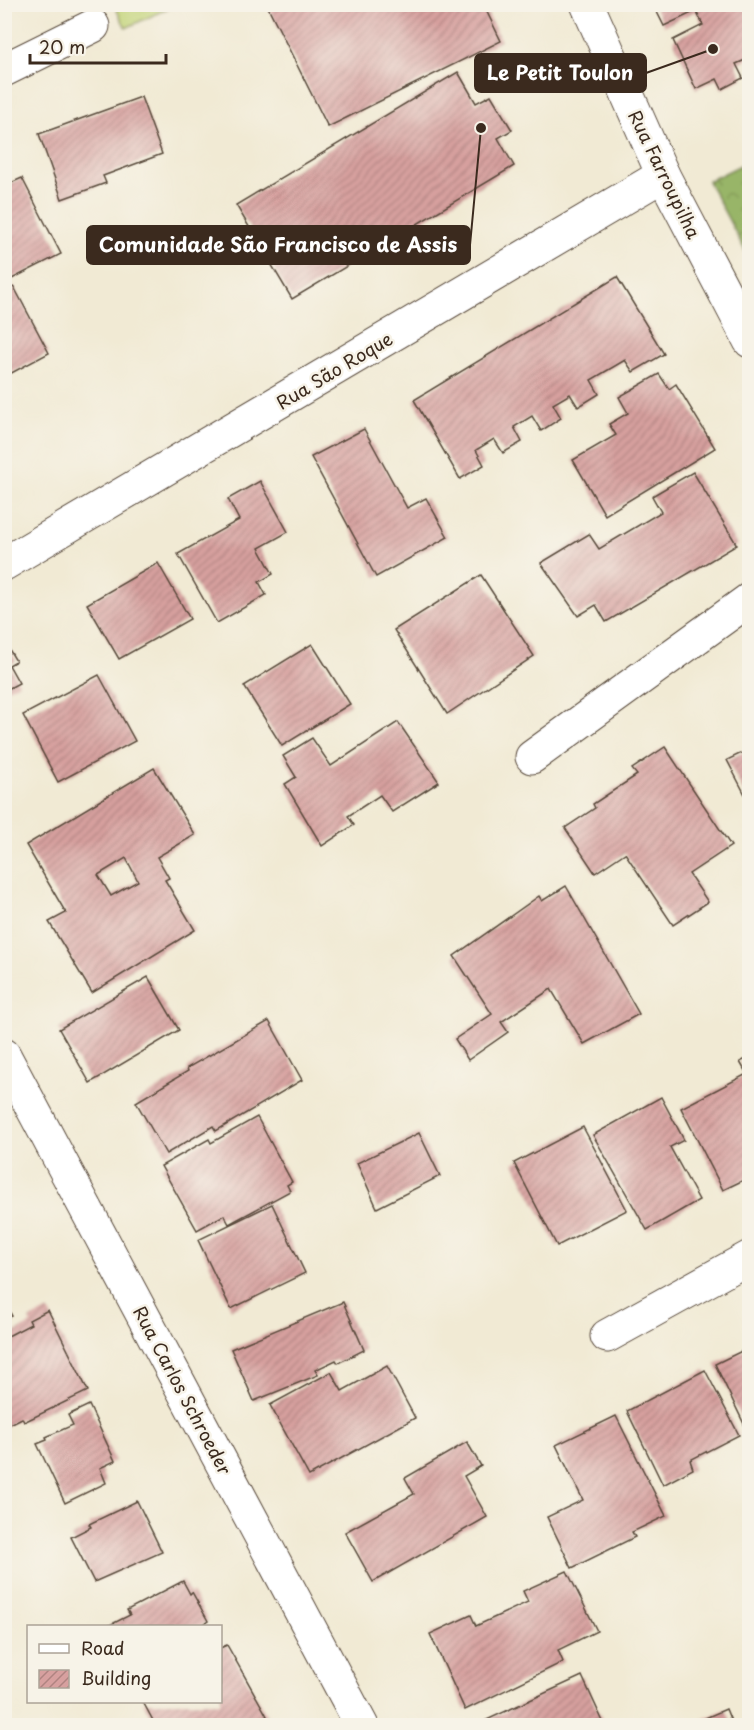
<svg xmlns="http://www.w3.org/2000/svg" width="754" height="1730" font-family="'Playpen Sans',sans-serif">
<defs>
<pattern id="forest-crowns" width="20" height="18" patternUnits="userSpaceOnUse" patternTransform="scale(1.5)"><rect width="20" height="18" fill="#98b567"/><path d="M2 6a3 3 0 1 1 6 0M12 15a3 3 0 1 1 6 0" fill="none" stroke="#7d9354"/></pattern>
<pattern id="building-hatch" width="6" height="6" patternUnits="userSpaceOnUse" patternTransform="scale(1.5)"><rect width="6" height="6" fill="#d7a09f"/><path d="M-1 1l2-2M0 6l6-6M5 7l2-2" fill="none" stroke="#b08381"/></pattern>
</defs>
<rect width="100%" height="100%" fill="#f7f3e8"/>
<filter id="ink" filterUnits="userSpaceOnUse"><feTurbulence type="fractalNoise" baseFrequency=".0167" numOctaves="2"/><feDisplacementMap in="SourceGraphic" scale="12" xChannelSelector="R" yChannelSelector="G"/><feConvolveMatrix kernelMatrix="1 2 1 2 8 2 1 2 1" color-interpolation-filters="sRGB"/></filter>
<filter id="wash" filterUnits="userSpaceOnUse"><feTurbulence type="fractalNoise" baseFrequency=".008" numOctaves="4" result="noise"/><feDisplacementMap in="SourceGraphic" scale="24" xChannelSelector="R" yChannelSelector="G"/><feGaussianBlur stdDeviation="1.35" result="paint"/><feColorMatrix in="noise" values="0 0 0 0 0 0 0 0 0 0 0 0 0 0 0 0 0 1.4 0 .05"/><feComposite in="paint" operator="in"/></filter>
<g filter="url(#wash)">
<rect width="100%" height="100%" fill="#f1ead4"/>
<polygon fill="url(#forest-crowns)" stroke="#6a7042" stroke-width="1.5" points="749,161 749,258 708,181"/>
<polygon fill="#c1d376" stroke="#7e7e4a" stroke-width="1.5" points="114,5 175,5 126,28"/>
<g id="blocks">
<g fill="url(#building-hatch)" fill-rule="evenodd">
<polygon points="272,4 483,4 501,41 328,127 268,7"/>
<polygon points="653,4 750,4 750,58 736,64 743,78 722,89 717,79 696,89 673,40 703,25 696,11 664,26"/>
<polygon points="458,72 476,103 491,95 512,130 498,138 514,166 292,299 236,205"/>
<polygon points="141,97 162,154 103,176 106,183 62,199 39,134"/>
<polygon points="22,178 61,254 4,283 4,186"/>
<polygon points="617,277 664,354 633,372 625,360 591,380 599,394 578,407 570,394 553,404 561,418 541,431 532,416 514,427 522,442 503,453 494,439 476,450 484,465 460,479 414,400"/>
<polygon points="14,287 49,353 4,377 4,292"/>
<polygon points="659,374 669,389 676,384 715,448 605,515 573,460 616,435 609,424 628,413 619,397"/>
<polygon points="364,429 407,508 426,498 448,537 376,577 311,457"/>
<polygon points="693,472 737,545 606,622 596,605 578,616 541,563 589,534 599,549 661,512 652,496"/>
<polygon points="260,481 288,532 259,548 273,574 259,582 266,595 217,623 178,554 239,520 228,499"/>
<polygon points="158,563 190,619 119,659 87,604"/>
<polygon points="481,575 534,656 447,714 394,630"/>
<polygon points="4,641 16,661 9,665 19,683 4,691"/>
<polygon points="312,644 350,704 282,746 244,686"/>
<polygon points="99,675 135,741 58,782 23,715"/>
<polygon points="398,722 439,782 392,812 380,795 348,816 354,825 322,846 285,784 296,777 283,756 312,738 331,766"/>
<polygon points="749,743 750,743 750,804 727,760 746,751"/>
<polygon points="665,747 731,846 689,874 708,902 673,925 625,853 595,873 565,828 595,808 593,804 637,775 632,769"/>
<path d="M154,768l41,67 -38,22 12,21 -4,2 30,50 -103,63 -43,-71 17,-9 -40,-68zM126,858l12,23 -27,15 -13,-21z"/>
<polygon points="566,886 639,1014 584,1044 551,989 501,1022 508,1032 468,1060 455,1039 492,1014 454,956 539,896 542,901"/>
<polygon points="148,977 179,1030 90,1083 59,1029"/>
<polygon points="269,1021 302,1080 216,1131 213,1126 166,1154 136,1102 188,1071 187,1068"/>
<polygon points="750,1057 750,1177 723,1190 681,1108 747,1074 740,1062"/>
<polygon points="661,1097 684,1140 670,1147 699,1200 647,1230 593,1135"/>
<polygon points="257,1117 292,1182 287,1185 290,1191 229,1224 224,1215 197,1230 161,1166 209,1139 211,1143"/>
<polygon points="583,1127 627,1210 557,1246 514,1163"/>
<polygon points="419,1133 440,1176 377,1208 357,1163"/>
<polygon points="272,1204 305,1273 231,1309 198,1240"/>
<polygon points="4,1301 12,1316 4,1319"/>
<polygon points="343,1302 364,1350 338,1363 336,1360 315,1370 318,1375 254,1401 231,1349"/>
<polygon points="48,1310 88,1391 24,1422 22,1418 4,1427 4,1338 31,1324 29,1320"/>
<polygon points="750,1347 750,1429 747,1430 715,1364"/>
<polygon points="387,1366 415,1418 309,1476 270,1405 331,1372 342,1391"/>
<polygon points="705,1370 739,1435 690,1460 693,1469 663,1485 627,1411"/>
<polygon points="89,1405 115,1461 100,1468 106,1483 65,1503 37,1444 47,1440 46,1437 73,1425 68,1415"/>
<polygon points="616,1416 666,1516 632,1532 635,1537 572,1568 547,1517 583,1500 556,1445"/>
<polygon points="467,1442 481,1466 464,1476 487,1517 373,1582 345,1532 414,1494 405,1478"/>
<polygon points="137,1501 162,1552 94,1582 71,1537 91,1527 89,1524"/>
<polygon points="567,1571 597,1631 558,1650 563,1662 465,1710 430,1634 471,1615 476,1626 528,1602 523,1591"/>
<polygon points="183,1581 190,1594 192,1592 208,1621 201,1626 108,1626 130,1615 127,1610"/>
<polygon points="227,1645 267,1716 250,1726 156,1726 143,1702 220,1702 220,1648"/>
<polygon points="582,1676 605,1726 478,1726 478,1724"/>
<polygon points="726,1709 733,1726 698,1726 696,1722"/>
</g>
</g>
</g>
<g filter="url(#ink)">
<use href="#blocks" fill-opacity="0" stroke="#564739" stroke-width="1.5"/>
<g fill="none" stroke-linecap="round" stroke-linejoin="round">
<g stroke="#564739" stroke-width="35">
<g id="street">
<polyline points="4,70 93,26"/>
<polyline points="663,175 750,341"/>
<polyline points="532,757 750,599"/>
<polyline points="4,1055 362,1726"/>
<polyline points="607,1336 750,1257"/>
</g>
</g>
<g stroke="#564739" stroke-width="35">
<polyline id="secondary" points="4,564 663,175 587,4"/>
</g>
<use href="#street" stroke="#fff" stroke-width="33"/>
<use href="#secondary" stroke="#fff" stroke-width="33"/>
</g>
</g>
<g text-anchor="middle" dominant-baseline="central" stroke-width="5" stroke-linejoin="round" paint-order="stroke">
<g font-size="18" fill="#3b2a1e" stroke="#f7f3e8">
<text transform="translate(665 174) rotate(64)">Rua Farroupilha</text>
<text transform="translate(334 370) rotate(-31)">Rua São Roque</text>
<text transform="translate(183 1390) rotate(62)">Rua Carlos Schroeder</text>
</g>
</g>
<path fill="none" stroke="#3b2a1e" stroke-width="2" d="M713 49L646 73M481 128L470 245"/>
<g fill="#3b2a1e" stroke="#f7f3e8" stroke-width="2">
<circle cx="713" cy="49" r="6"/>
<circle cx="481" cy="128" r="6"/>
</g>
<g fill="#3b2a1e" stroke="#3b2a1e" stroke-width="2">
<rect x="475" y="54" width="171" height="38" rx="6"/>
<rect x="87" y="226" width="383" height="38" rx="6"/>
</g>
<g font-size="20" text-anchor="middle" font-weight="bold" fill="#fff">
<text x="560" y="80">Le Petit Toulon</text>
<text x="278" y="252">Comunidade São Francisco de Assis</text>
</g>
<rect width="754" height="1730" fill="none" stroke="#f7f3e8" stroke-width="24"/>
<rect x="27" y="1625" width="195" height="78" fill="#f7f3e8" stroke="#aca397" stroke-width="1.5"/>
<rect x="39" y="1644" width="30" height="9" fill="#ffffff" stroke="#aca397" stroke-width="1.5"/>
<text x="81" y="1655" font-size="18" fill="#3b2a1e">Road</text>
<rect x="39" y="1670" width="30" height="18" fill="url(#building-hatch)" stroke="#aca397" stroke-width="1.5"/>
<text x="81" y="1685" font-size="18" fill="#3b2a1e">Building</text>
<path d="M30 54v9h136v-9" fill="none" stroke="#3b2a1e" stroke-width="3"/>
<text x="39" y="54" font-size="18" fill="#3b2a1e" stroke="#f7f3e8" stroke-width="4.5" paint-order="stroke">20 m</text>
</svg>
